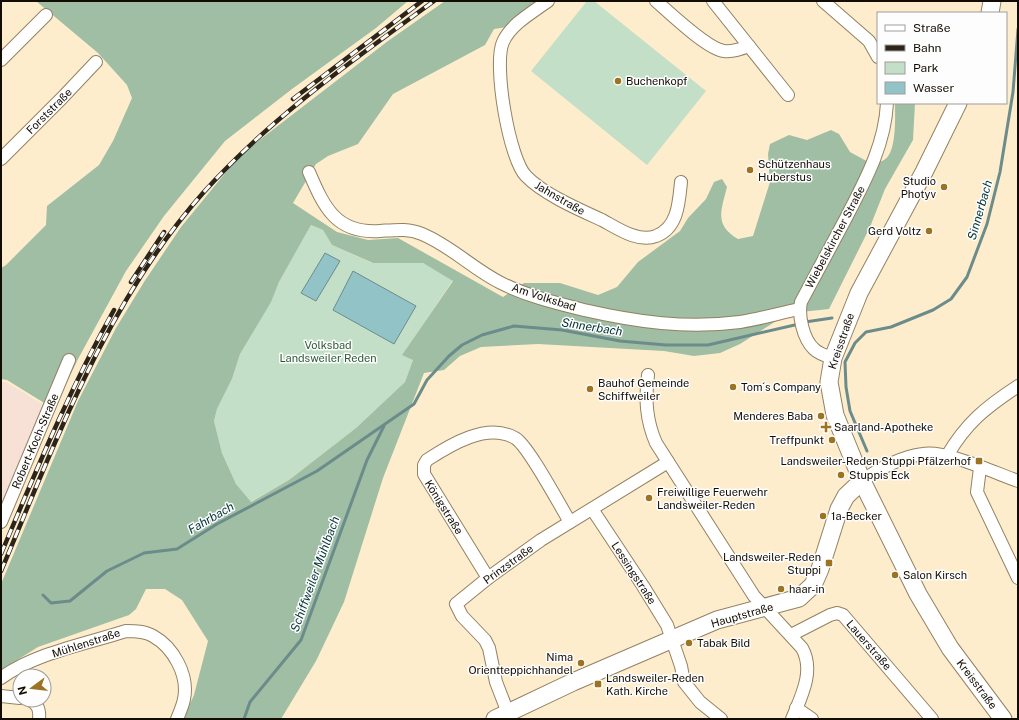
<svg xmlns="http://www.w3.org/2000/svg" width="1019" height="720" font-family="'Public Sans',sans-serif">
<rect width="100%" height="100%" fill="#feedcc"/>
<polygon fill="#f7e0d5" points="1,382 6,382 47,407 1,514"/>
<g fill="#c3dfc7">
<polygon points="587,1 594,1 706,91 647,165 531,71"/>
<polygon points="311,225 323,230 332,245 372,263 423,263 453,280 403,354 413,360 405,382 356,428 289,480 250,502 236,484 222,453 214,421 217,409 232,379 240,354 270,302 279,282"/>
</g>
<g fill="#9fbea3" fill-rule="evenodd">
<polygon points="36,1 408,1 376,28 292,89 225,141 164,216 126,271 78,359 54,409 7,380 1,379 1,268 6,265 46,225 47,206 99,165 113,141 132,98 127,85 98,53"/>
<path d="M445,1h93l-31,26 -13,2 -9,16 -92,49 -35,50 -30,12 -12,8 -23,39 44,29 31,8 30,-2 105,59 21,-14h36l38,12 19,-8 21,-25 42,-31 8,-13 18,-19 8,-17 8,-3 5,8c-6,24 -13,38 11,52l15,-3 17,-54 -2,-28 2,-10 19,-9 18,5 24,-10 8,4 11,18 22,12c4,-2 9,-2 12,-4 13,-7 11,-44 11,-57h20l-2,37 -28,49 -15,38 -41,82 -28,3 -20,6 -41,26 -20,9 -26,3 -30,-5 -126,-7 -57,3 -21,9 -16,14 -20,3 -41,105 -39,124 -28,59 -35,58h-98l11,-24 14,-54 -26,-41 -17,-11h-19l-10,20 -7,6 -91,32 -37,23v-86l77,-183 38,-73 28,-46 37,-55 59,-72 148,-114zM311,225l12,5 9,15 41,18h50l30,18 -51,74 11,5 -8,22 -49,46 -67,52 -38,22 -15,-18 -14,-31 -8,-32 3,-12 15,-30 8,-25 31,-52 8,-20z"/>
</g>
<g fill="#92c3c6" stroke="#6c8c8c">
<polygon points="325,253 340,261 316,301 301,293"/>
<polygon points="353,271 416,306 394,344 333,310"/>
</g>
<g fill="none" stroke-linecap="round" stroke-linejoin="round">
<g stroke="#6c8c8c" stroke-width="3">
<polyline points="805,322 832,318"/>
<polyline points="867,451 850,411 846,387 845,362 855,343 866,332 891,327 933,310 951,299 967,277 987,224 1000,172 1013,92 1018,29"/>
<polyline points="43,595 51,603 70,601 107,571 144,553 177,549 217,524 317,471 414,404 427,380 449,356 462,345 482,335 514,326 562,330 620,341 666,345 708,345 799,324"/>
<polyline points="244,719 250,702 301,640 367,460 384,426"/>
</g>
<g stroke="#918263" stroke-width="14">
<g id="street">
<path d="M548,1c-15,11 -37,23 -45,41 -10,22 6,117 23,134 17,18 54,34 76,44 15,8 36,23 54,16 22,-8 23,-34 25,-54"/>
<path d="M656,1c14,12 51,48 68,50 9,1 17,-2 25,-5"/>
<polyline points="713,1 788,95"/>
<polyline points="823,1 869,41 878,57"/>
<polyline points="1,60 46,15"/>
<polyline points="1,159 62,98 96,62"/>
<path d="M309,172c15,35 27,62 71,59 15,-1 28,-3 42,3 29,12 51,35 79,49 26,13 55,20 83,27 53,12 102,19 156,12 20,-3 40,-9 59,-13"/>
<path d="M833,358c-7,-2 -14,-4 -19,-9 -11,-10 -16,-34 -13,-47 15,-28 30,-56 45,-84 19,-37 39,-73 41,-115"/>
<path d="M648,375c-3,24 -2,45 8,68l98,153 48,52c13,23 -1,49 -10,71"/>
<path d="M947,456c19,-33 39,-49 71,-70"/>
<polyline points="980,468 977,492 1018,578"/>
<path d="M862,481c18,-13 39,-24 61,-27 23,-4 72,19 95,27"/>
<polyline points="592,509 643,586 667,625 681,666 684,682 700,702 721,719"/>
<polyline points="1,522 69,360"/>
<path d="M488,578l-64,-104v-9l3,-5c23,-15 60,-38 88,-22 13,7 45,68 55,84"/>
<polyline points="791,635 830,615 837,613 843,615 932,719"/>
<path d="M1,678c34,-25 85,-34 125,-47 9,0 19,0 27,5 20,11 36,39 31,63 -1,6 -4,13 -7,20"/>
<polyline points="1,696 20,698"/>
<path d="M30,700c8,4 10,10 9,19"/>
<polyline points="796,708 812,719"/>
<polyline points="508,713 496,682 489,648 485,640 462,616 456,604 488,578 541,540 668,462"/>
</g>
</g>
<g stroke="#918263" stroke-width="19">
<g id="secondary">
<polyline points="990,13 992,1"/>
<polyline points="958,103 924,172 859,293 833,358 829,382 835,415 862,481 918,594 950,648 1003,719"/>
<polyline points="495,719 573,682 717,620 799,598 813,585 820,569 839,509 846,496 862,481"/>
</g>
</g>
<use href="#street" stroke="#fff" stroke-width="12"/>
<use href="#secondary" stroke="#fff" stroke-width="17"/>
<g stroke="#2c2419" stroke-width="4.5">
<g id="rail">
<polyline points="293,99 422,1"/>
<polyline points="131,282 164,232"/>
<path d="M1,554c35,-83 69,-166 113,-244"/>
<path d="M1,571c55,-130 106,-270 202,-378 67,-75 150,-133 231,-192"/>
</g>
</g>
<use href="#rail" stroke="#fdfdfd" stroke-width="3" stroke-dasharray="9" stroke-linecap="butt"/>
</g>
<g fill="#9c7321" stroke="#fdfdfd" stroke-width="1.5">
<circle cx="618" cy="81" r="4"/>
<circle cx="750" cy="170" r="4"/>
<circle cx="944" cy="187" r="4"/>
<circle cx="929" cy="231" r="4"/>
<circle cx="733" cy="387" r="4"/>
<circle cx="590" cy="389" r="4"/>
<circle cx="821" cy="416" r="4"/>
<path d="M824 421h4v4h4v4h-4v4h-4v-4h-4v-4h4z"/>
<circle cx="832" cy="440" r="4"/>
<rect x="975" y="457" width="8" height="8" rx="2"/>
<circle cx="841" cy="475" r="4"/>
<circle cx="649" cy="498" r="4"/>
<circle cx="823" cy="516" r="4"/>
<rect x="825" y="559" width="8" height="8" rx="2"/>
<circle cx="895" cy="575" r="4"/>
<circle cx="781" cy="589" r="4"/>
<circle cx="689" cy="643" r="4"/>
<circle cx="581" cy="663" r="4"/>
<rect x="594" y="680" width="8" height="8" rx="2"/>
</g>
<g text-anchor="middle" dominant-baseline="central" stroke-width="3" stroke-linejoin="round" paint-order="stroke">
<g font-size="11" fill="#120c03" stroke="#fdfdfd" text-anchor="start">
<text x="626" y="81">Buchenkopf</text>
<text x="758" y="164">Schützenhaus<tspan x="758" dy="13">Huberstus</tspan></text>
<text x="936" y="181" text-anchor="end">Studio<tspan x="936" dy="13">Photyv</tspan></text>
<text x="921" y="231" text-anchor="end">Gerd Voltz</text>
<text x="598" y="383">Bauhof Gemeinde<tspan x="598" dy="13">Schiffweiler</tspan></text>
<text x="741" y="387">Tom´s Company</text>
<text x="813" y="416" text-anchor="end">Menderes Baba</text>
<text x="834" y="427">Saarland-Apotheke</text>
<text x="824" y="440" text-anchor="end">Treffpunkt</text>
<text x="971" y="461" text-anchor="end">Landsweiler-Reden Stuppi Pfälzerhof</text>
<text x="849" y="475">Stuppis Eck</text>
<text x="657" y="492">Freiwillige Feuerwehr<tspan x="657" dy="13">Landsweiler-Reden</tspan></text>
<text x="831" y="516">1a-Becker</text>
<text x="821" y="557" text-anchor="end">Landsweiler-Reden<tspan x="821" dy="13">Stuppi</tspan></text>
<text x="903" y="575">Salon Kirsch</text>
<text x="789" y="589">haar-in</text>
<text x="697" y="643">Tabak Bild</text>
<text x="573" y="657" text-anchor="end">Nima<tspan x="573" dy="13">Orientteppichhandel</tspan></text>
<text x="606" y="678">Landsweiler-Reden<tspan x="606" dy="13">Kath. Kirche</tspan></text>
</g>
<g font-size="11" fill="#120c03" stroke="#fdfdfd">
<text transform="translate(49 111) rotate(-45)">Forststraße</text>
<text transform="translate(560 198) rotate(30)">Jahnstraße</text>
<text transform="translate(835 237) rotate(-62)">Wiebelskircher Straße</text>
<text transform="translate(544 297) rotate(18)">Am Volksbad</text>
<text transform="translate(841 341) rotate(-71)">Kreisstraße</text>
<text transform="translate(35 441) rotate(-67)">Robert-Koch-Straße</text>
<text transform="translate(444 507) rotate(58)">Königstraße</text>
<text transform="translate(508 564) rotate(-36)">Prinzstraße</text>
<text transform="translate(634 573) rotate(57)">Lessingstraße</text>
<text transform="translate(742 615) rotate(-16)">Hauptstraße</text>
<text transform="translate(86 643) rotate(-18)">Mühlenstraße</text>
<text transform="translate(869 645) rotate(49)">Lauerstraße</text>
<text transform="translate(977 684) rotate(53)">Kreisstraße</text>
</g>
<g font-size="11" fill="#2a5a35" stroke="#fdfdfd">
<text x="328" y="345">Volksbad<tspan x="328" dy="13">Landsweiler Reden</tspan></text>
</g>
<g font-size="12" font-style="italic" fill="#013235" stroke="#fdfdfd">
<text transform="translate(980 210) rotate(-74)">Sinnerbach</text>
<text transform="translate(592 327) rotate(9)">Sinnerbach</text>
<text transform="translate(211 518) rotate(-30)">Fahrbach</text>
<text transform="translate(315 574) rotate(-70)">Schiffweiler Mühlbach</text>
</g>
</g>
<rect width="1019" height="720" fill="none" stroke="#120c03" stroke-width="4"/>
<rect x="877" y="12" width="130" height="92" fill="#fdfdfd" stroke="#9f9d99"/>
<rect x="885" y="25" width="20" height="6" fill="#ffffff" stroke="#9f9d99"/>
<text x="913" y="32" font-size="12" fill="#120c03">Straße</text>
<rect x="885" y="45" width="20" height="6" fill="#2c2419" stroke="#9f9d99"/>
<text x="913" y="52" font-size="12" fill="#120c03">Bahn</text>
<rect x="885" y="62" width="20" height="12" fill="#c3dfc7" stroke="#9f9d99"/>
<text x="913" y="72" font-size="12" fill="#120c03">Park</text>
<rect x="885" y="82" width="20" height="12" fill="#92c3c6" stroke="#9f9d99"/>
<text x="913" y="92" font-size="12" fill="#120c03">Wasser</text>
<g transform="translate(32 688) rotate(255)"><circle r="19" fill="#fdfdfd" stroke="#9f9d99"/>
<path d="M0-3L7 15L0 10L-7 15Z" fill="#9c7321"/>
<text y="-6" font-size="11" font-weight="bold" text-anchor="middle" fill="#120c03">N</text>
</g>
</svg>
